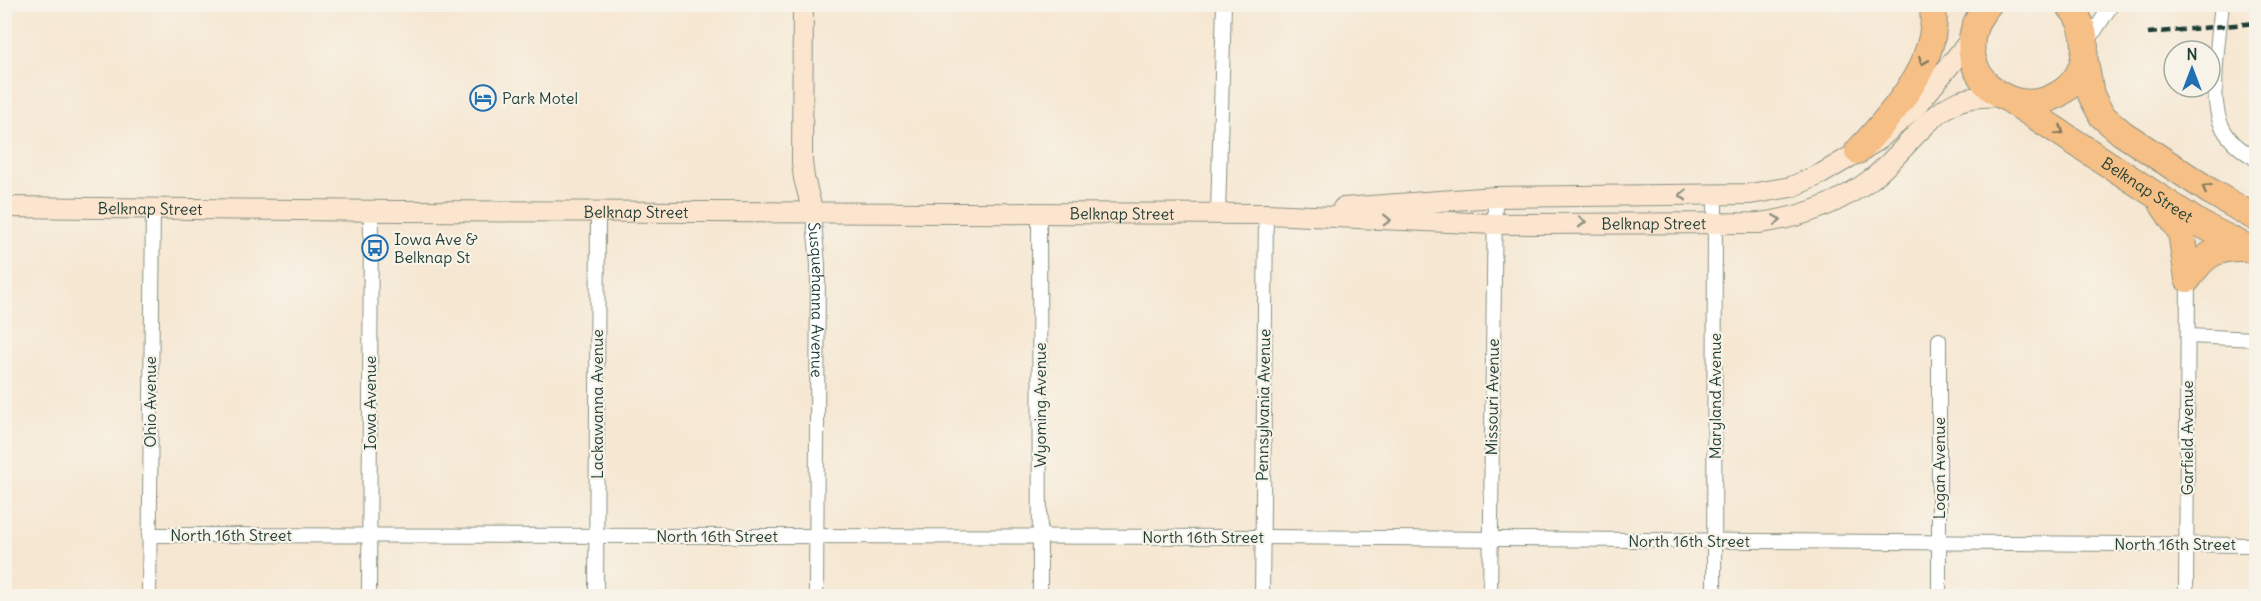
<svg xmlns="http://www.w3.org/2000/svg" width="2261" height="601" font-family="Delius,sans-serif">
<rect width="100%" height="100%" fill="#f7f3e8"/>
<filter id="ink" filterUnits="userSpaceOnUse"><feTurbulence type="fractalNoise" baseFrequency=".0167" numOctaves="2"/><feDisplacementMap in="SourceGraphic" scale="12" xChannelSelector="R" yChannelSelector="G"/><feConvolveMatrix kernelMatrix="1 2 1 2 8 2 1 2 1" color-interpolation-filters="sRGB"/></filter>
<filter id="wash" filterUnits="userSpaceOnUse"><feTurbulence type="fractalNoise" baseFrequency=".008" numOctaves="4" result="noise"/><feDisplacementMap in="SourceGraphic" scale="24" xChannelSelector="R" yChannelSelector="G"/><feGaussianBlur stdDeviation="1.35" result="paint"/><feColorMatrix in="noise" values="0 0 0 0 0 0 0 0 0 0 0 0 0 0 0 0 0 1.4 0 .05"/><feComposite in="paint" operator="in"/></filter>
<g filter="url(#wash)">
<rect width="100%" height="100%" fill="#f6e7d2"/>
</g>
<g filter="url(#ink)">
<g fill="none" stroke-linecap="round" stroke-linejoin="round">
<g stroke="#8a9283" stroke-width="16">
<g id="street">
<path d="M2222,4c-3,30 -13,93 -1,120 6,15 21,27 35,35"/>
<polyline points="2085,46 2112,4"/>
<path id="s1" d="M813,213l5,51 -2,332"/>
<polyline points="1039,213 1040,596"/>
<polyline points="1218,214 1224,4"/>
<polyline points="2188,336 2256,339"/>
<polyline points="149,535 1262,537 2256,545"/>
<polyline points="149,596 153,208"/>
<polyline points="369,596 371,210"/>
<polyline points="596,596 598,212"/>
<polyline points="1262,596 1266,214"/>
<polyline points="1490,596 1495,197"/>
<polyline points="1714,596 1715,195"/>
<polyline points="1939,596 1939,340"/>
<polyline points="2186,596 2188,279"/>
</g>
</g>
<g stroke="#8a9283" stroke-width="22">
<g id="secondary">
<polyline points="803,4 802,162 804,178 813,213"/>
<path id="s2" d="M4,207l393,4 869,3 228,10 265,-1c40,-5 79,-19 111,-43 29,-21 57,-67 90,-79 12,-5 28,-4 41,-5"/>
<polyline points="1343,208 1495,197 1750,194 1791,187 1821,174 1877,141 1915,108 1971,39"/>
</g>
</g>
<g stroke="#8a9283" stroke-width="28">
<g id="highway">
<path d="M1989,4c-14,15 -21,35 -16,55 9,36 51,55 84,36 34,-19 36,-64 11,-91"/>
<polyline points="2084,56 2091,95 2102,116 2122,133 2211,192 2256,218"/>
<path id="s3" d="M2010,100l190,124 56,28"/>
<path d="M1858,151c33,-35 86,-94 74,-147"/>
<polyline points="2163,205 2181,232 2188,279"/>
<path d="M2188,279c17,-26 29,-32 59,-31"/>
</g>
</g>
<use href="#street" stroke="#fff" stroke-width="14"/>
<use href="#secondary" stroke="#fbe5cf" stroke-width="20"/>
<use href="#highway" stroke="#f5bf86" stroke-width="26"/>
<polyline stroke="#1f3d34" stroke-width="4.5" stroke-dasharray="9 4.5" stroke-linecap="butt" points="2148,33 2256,23"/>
</g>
<defs><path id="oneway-chevron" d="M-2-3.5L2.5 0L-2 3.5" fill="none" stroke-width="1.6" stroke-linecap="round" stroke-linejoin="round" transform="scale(1.5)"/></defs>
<g stroke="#7f7859">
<use href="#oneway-chevron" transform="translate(1923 61) rotate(112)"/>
<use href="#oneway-chevron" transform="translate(2060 131) rotate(33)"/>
<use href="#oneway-chevron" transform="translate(2206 188) rotate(-147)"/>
</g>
<g stroke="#8d9182">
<use href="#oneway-chevron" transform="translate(1683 195) rotate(180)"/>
<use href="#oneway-chevron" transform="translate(1387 220) rotate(2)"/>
<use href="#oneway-chevron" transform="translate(1777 220) rotate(-9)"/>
<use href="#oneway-chevron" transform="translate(1582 222)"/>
</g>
</g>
<defs>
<g id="hotel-ring" transform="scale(1.35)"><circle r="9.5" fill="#f7f3e8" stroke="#1f6fb2" stroke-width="1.5"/><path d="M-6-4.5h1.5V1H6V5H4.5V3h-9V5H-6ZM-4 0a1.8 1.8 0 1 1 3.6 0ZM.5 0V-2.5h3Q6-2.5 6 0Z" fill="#1f6fb2"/></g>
<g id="bus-ring" transform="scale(1.35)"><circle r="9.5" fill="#f7f3e8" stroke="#1f6fb2" stroke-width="1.5"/><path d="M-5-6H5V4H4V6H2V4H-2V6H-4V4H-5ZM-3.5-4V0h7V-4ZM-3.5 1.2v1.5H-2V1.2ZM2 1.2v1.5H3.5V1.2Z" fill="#1f6fb2"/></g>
</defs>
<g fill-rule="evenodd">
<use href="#hotel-ring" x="483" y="98"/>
<use href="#bus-ring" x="375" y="248"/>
</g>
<g text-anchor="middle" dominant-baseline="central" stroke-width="4.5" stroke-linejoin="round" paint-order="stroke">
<g font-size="16" fill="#1f3d34" stroke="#f7f3e8" text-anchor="start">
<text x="502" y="98">Park Motel</text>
<text x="394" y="239">Iowa Ave &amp;<tspan x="394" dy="18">Belknap St</tspan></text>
</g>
<g font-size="16" fill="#1f3d34" stroke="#f7f3e8">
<text stroke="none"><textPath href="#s3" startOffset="164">Belknap Street</textPath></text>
<text stroke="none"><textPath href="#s2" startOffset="146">Belknap Street</textPath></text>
<text stroke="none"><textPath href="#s2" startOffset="632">Belknap Street</textPath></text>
<text stroke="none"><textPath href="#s2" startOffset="1118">Belknap Street</textPath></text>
<text stroke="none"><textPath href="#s2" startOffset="1650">Belknap Street</textPath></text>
<text stroke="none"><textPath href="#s1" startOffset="87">Susquehanna Avenue</textPath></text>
<text transform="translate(1715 396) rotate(-90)">Maryland Avenue</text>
<text transform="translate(1492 397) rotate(-89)">Missouri Avenue</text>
<text transform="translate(150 402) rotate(-90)">Ohio Avenue</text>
<text transform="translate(370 403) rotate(-90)">Iowa Avenue</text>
<text transform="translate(597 404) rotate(-90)">Lackawanna Avenue</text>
<text transform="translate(1040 405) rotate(-90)">Wyoming Avenue</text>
<text transform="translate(1263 405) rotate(-89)">Pennsylvania Avenue</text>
<text transform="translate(2187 438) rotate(-90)">Garfield Avenue</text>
<text transform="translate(1939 468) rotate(-90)">Logan Avenue</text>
<text x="231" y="535">North 16th Street</text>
<text x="717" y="536">North 16th Street</text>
<text x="1203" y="537">North 16th Street</text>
<text x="1689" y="541">North 16th Street</text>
<text x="2175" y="544">North 16th Street</text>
</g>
</g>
<rect width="2261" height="601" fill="none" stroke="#f7f3e8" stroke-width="24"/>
<g transform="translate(2192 69)"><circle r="28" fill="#f7f3e8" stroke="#a1aaa0" stroke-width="1.5"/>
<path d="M0-4.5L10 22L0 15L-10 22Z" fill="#1f6fb2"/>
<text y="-9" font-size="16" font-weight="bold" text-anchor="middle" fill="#1f3d34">N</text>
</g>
</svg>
